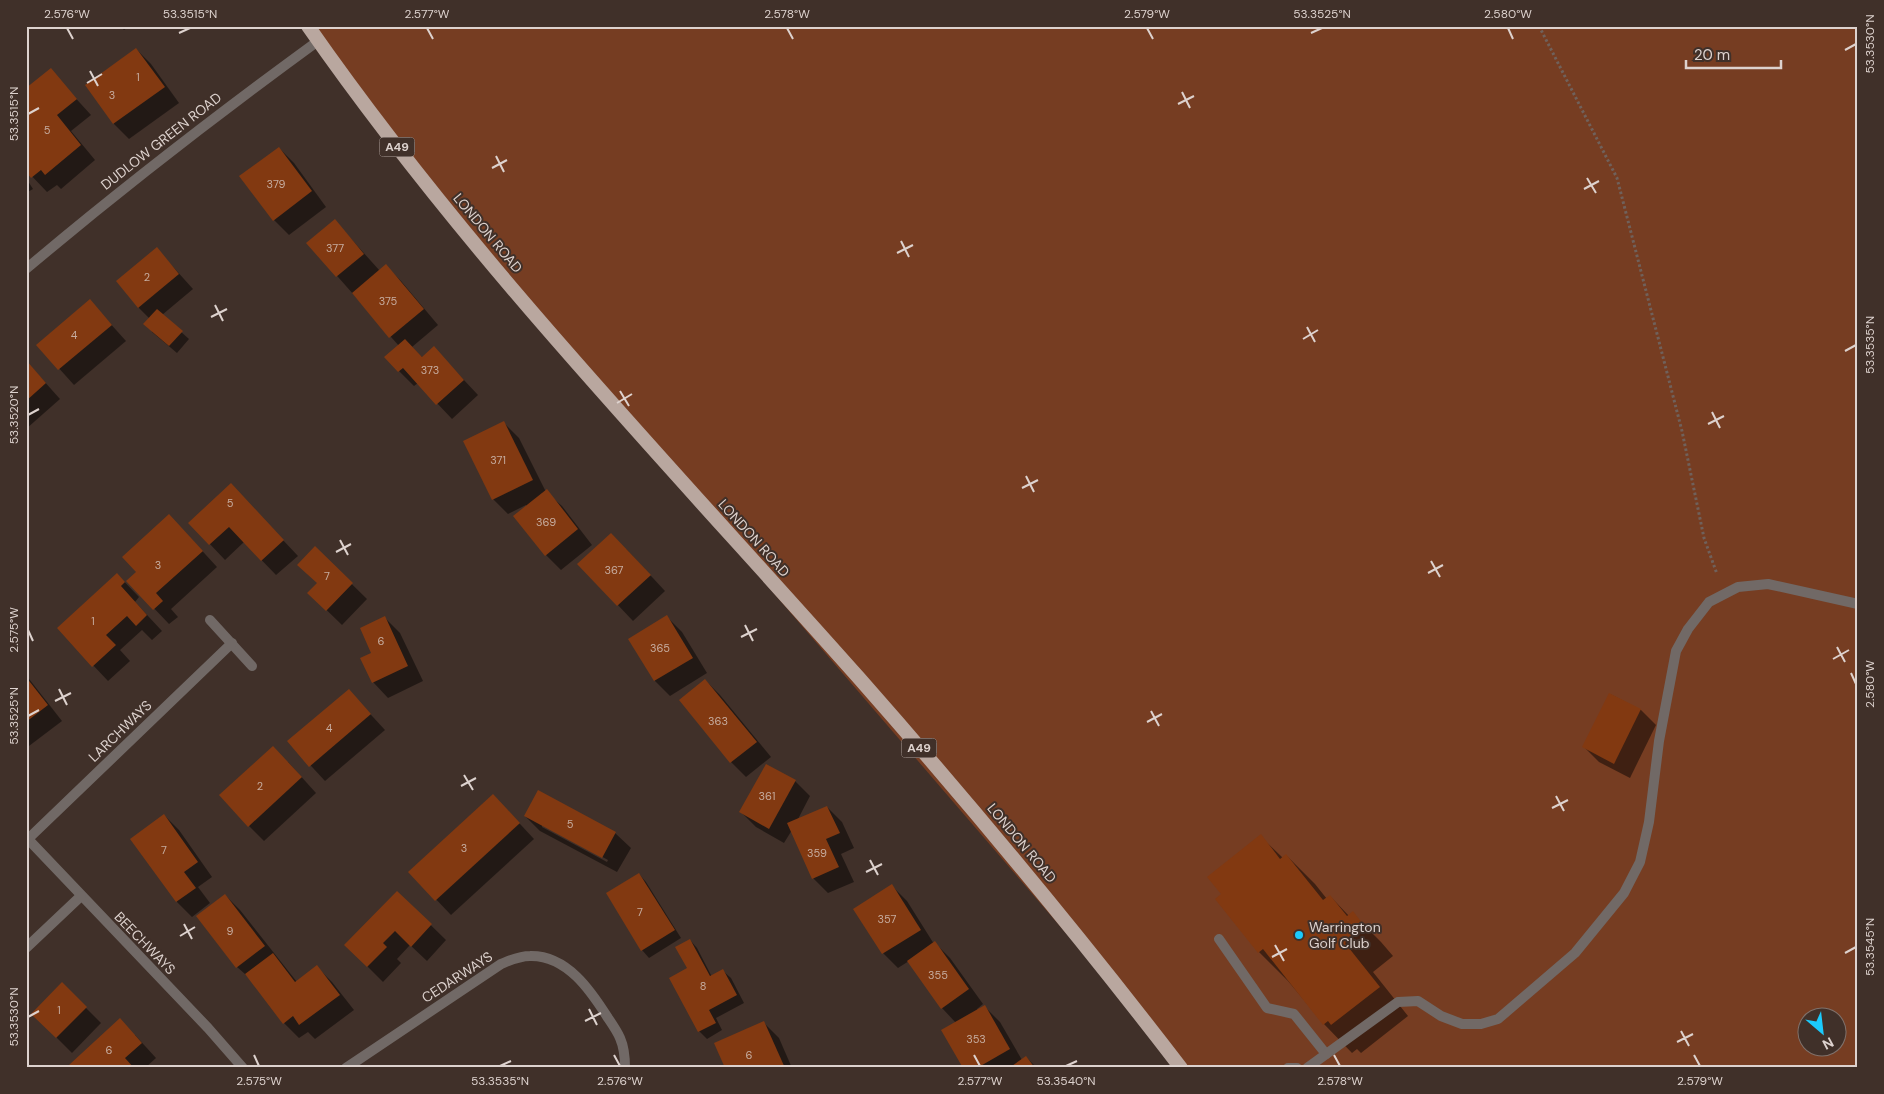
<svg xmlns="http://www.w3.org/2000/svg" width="1884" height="1094" font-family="'DM Sans',sans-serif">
<rect width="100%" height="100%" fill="#403029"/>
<path fill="#763d22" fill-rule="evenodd" d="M308,26h1550v1042h-676l-595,-692zM1806,1016h30v30h-30z"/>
<g fill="#0007" fill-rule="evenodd">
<polygon points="120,26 130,26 124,30"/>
<polygon points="136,49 151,64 179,103 129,139 114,124 86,85"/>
<polygon points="50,70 91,115 71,131 95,160 61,189 57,185 47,192 26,170"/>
<polygon points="279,148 294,163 326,207 289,235 274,220"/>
<polygon points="26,178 33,189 26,193"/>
<polygon points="335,221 380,271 386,266 401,281 438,325 412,347 423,358 434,348 478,395 452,419 418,383 414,386 399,371 399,346 308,243"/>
<polygon points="157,249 193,289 162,315 189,339 177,353 152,332 150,319 138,307"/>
<polygon points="90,301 126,341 74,385 38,345"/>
<polygon points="26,361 60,399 26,429"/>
<polygon points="504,423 519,438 546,492 562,506 592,545 561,570 546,555 526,505 508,514 493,499"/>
<polygon points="231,485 298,556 276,575 244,542 225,560 190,523"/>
<polygon points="184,531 217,567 171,609 178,617 169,624 128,581"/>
<polygon points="315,548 367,599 342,625 309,593 318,583"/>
<polygon points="626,549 665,591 633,621 579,564"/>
<polygon points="117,574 139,597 135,602 162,631 152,640 142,630 120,650 130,661 108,681 58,628"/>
<polygon points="667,617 682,632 707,673 670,696 655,681 630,639"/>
<polygon points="385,618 400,633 423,681 388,698 373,682"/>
<polygon points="26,675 62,721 29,746 26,743"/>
<polygon points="705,680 720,695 771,757 746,777 731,762"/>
<polygon points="349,691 385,730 325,781 289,742"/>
<polygon points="1610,694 1641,710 1656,725 1630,778 1599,762 1584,747"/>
<polygon points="288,762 316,793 264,841 249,826"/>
<polygon points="795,781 810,796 797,821 827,807 842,822 854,848 841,854 854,882 828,893 813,878 792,830 784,843 756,827 741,812"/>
<polygon points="508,811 534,839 451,915 410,872"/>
<polygon points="164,815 179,830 212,877 198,887 210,903 192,917 177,902 131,839"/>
<path d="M525,816l90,17 16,15 -14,24 -77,-41zM542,824l66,36 -1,2 -65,-35z"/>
<polygon points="1260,836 1283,858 1286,855 1315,884 1327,899 1330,896 1349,916 1352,913 1381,942 1393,956 1373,972 1408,1016 1361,1053 1357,1049 1352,1053 1324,1024 1288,981 1259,952 1222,894"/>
<polygon points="639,874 646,882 681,938 649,958 642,950 607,893"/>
<polygon points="892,886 907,901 934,944 935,943 950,958 983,1004 977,1009 978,1011 985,1007 1000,1022 1022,1060 1026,1057 1037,1068 965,1068 956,1023 942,1008 909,961 898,968 883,953"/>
<polygon points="397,892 446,940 427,961 410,945 397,959 401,963 383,982 346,945"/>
<polygon points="225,895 240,910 297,982 317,967 332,982 354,1010 315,1039 308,1032 299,1038 284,1023 253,981 237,967"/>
<polygon points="690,940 697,948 712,977 723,971 731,978 744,1003 716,1018 722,1030 707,1039 699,1031 689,969"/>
<polygon points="62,984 101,1023 72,1053 33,1014"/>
<polygon points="764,1023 779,1038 792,1068 727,1068"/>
<polygon points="135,1035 156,1058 145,1068 73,1068"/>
</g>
<g fill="#823911">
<polygon points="136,48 165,87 113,124 85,85"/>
<polygon points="51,68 77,99 57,115 81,145 45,175 41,170 31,178 26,172 26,98 28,97 26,94 26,88"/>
<polygon points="279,147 312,191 273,221 239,176"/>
<polygon points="335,219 364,254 336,277 306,243"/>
<polygon points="157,247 179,274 138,308 116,281"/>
<polygon points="386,264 424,309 389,338 352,293"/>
<polygon points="90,299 112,325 58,370 36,345"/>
<polygon points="157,309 183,331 169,346 143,324"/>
<polygon points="405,339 422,357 434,346 464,380 436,405 403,368 398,372 384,357"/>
<polygon points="26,360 46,383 26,401"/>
<polygon points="504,421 533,480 492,500 463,441"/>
<polygon points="231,483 284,540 261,561 229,527 209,545 188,523"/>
<polygon points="547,489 578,529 545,556 513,516"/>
<polygon points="169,514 203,551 156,593 163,601 153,610 126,581 136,572 122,557"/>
<polygon points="611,533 651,575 617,606 577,564"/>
<polygon points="315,546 353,583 326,611 307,593 317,583 297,565"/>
<polygon points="117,573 125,582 121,586 147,615 136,626 127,616 106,635 116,645 92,667 57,628"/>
<polygon points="667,615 693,658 654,681 628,639"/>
<polygon points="385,616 408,666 372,683 360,658 371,653 360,628"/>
<polygon points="26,677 48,705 26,722"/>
<polygon points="705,679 757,742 730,763 679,700"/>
<polygon points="349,689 371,714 309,767 287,741"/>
<polygon points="1609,693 1641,709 1614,764 1582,747"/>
<polygon points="273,746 302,777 248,827 219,795"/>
<polygon points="766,764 796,780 769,829 739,812"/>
<polygon points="538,790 616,832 602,858 524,816"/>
<polygon points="493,794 520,823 435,901 408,872"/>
<polygon points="827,806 840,833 826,839 839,867 812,879 787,823"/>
<polygon points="164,814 198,862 184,872 196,888 176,902 130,839"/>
<polygon points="1261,834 1280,859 1286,854 1323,900 1330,895 1347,916 1353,911 1365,927 1345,943 1380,987 1331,1025 1328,1021 1323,1025 1263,949 1258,953 1215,899 1221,894 1207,877"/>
<polygon points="639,873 675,930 641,951 606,893"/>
<polygon points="892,884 921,930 882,954 853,909"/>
<polygon points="397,891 432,924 411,947 395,931 383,943 387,947 367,967 344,945"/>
<polygon points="225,894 265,946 236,968 196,916"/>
<polygon points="690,939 710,976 723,969 737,995 709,1010 716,1023 698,1032 669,978 687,968 675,947"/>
<polygon points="935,941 969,989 941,1009 907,961"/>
<polygon points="273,953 295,982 317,965 340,995 299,1025 293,1016 283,1024 245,974"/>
<polygon points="62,982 87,1007 56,1038 31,1014"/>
<polygon points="985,1005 1010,1049 977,1068 963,1068 941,1030"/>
<polygon points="120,1018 142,1043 125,1058 134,1068 72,1068 69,1065"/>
<polygon points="764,1021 785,1068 725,1068 714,1043"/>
<polygon points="1026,1056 1035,1068 1009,1068"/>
</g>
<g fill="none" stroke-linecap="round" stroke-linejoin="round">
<polyline stroke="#70615b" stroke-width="3" stroke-dasharray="2.5 2.5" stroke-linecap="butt" points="1539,26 1617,178 1682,431 1704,538 1717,574"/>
<g stroke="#716966" stroke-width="10">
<polyline points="1219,939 1267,1008 1294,1014 1326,1054"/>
<polyline points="1288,1068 1297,1068"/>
<polyline points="1307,1068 1398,1002 1418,1001 1441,1016 1462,1024 1481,1024 1498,1019 1575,953 1624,893 1640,862 1649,822 1659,741 1676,651 1688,629 1709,602 1738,587 1768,584 1858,604"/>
</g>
<g stroke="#716966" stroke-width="10">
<path d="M26,269c95,-80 192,-155 292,-228"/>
<polyline points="210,620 252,666"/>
<polyline points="26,837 208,1028 243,1068"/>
<polyline points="28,839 232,643"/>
<polyline points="26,948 81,896"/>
<path d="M346,1068l155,-104c10,-4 18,-8 29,-8 37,-1 61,35 78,62 4,6 9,13 12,20 4,9 5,19 5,30"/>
</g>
<path stroke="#b9a79f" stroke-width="14" d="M308,26c163,234 362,439 551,652 111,126 219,256 322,390"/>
</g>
<path fill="none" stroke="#ddd2ce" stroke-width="2" d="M67,28l6,11M427,28l6,11M787,28l6,11M1147,28l6,11M1508,28l5,11M179,33l11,-5M1311,33l11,-5M1845,50l11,-6M90,71l8,15M87,83l15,-9M1182,92l8,16M1178,104l16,-8M28,114l11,-6M496,156l8,16M492,168l15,-8M1587,178l9,15M1584,189l15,-8M901,241l8,16M897,253l16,-8M215,305l8,16M211,317l16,-8M1307,327l8,15M1303,339l15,-9M1845,351l11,-6M620,391l9,15M617,403l15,-9M1712,412l8,16M28,415l11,-6M1708,424l16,-8M1026,476l8,16M1022,488l16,-8M340,540l8,15M336,552l15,-8M1431,561l9,16M1428,573l15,-8M745,625l8,16M28,630l5,11M741,637l16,-8M1837,647l8,15M1833,659l16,-9M1851,673l5,11M59,689l8,16M55,701l16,-8M1151,711l8,15M28,716l11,-6M1147,722l15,-8M464,775l9,15M461,786l15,-8M1556,796l8,15M1552,808l16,-8M870,860l8,15M866,872l16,-8M184,924l8,15M180,936l15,-9M1275,945l9,16M1845,953l11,-6M1272,957l15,-8M589,1009l8,16M28,1017l11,-6M585,1021l16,-8M1681,1031l8,15M1677,1042l16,-8M254,1055l5,11M614,1055l6,11M974,1055l6,11M1334,1055l6,11M1694,1055l6,11M500,1066l11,-5M1066,1066l11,-5"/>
<circle fill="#1bcafc" stroke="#403029" stroke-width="2" cx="1299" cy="935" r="5"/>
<g text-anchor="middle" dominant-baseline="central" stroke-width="4" stroke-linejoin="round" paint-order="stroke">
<g font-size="11" fill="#c6ac9f">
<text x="138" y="77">1</text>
<text x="112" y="95">3</text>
<text x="47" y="130">5</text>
<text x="276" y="184">379</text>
<text x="335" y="248">377</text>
<text x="147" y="277">2</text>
<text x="388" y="301">375</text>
<text x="74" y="335">4</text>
<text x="430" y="370">373</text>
<text x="498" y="460">371</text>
<text x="230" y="503">5</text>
<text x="546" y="522">369</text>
<text x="158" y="565">3</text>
<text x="614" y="570">367</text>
<text x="327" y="576">7</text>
<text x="93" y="621">1</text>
<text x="381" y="641">6</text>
<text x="660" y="648">365</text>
<text x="718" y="721">363</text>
<text x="329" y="728">4</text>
<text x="260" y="786">2</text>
<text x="767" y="796">361</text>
<text x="570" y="824">5</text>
<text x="464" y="848">3</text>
<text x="164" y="850">7</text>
<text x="817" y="853">359</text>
<text x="640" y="912">7</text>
<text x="887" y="919">357</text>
<text x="230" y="931">9</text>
<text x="938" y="975">355</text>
<text x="703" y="986">8</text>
<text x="59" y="1010">1</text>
<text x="976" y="1039">353</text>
<text x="109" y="1050">6</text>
<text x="749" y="1055">6</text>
</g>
<g fill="#403029" stroke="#aea19c" stroke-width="1">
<rect x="379.5" y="137.5" width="35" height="19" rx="4"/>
<rect x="901.5" y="738.5" width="35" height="19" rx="4"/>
</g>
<g font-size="12" font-weight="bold" fill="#ddd2ce">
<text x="397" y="147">A49</text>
<text x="919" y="748">A49</text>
</g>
<g font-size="14" fill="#ddd2ce" stroke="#403029">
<text transform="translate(161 141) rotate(-38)">DUDLOW GREEN ROAD</text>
<text transform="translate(488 233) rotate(50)">LONDON ROAD</text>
<text transform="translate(754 538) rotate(48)">LONDON ROAD</text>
<text transform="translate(120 731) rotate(-44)">LARCHWAYS</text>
<text transform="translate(1022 843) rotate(50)">LONDON ROAD</text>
<text transform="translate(145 943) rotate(46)">BEECHWAYS</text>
<text transform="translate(457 977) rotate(-33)">CEDARWAYS</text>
</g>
<g font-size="14" fill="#ddd2ce" stroke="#403029" text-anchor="start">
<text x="1309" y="927">Warrington<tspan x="1309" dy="16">Golf Club</tspan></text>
</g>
</g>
<rect width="1884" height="1094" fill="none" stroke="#403029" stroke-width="55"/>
<g transform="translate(1822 1032) rotate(152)"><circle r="24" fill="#403029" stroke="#7f716b"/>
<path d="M0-4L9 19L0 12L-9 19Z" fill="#1bcafc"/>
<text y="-8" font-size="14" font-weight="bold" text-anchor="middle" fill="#ddd2ce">N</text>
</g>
<path d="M1686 60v8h95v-8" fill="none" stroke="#ddd2ce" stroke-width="2.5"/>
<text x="1694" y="60" font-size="15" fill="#ddd2ce" stroke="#403029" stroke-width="4" paint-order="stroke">20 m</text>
<rect x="28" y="28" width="1828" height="1038" fill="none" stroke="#ddd2ce" stroke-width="2"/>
<g font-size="12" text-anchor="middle" fill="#ddd2ce">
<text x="67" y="18">2.576°W</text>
<text x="190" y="18">53.3515°N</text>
<text x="427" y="18">2.577°W</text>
<text x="787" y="18">2.578°W</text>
<text x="1147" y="18">2.579°W</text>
<text x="1322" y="18">53.3525°N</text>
<text x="1508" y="18">2.580°W</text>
<text transform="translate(1870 44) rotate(-90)" y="4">53.3530°N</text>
<text transform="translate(14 114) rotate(-90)" y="4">53.3515°N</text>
<text transform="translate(1870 345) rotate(-90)" y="4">53.3535°N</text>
<text transform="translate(14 415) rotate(-90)" y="4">53.3520°N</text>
<text transform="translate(14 630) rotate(-90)" y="4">2.575°W</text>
<text transform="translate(1870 684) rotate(-90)" y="4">2.580°W</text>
<text transform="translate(14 716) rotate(-90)" y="4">53.3525°N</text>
<text transform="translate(1870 947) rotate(-90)" y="4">53.3545°N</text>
<text transform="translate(14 1017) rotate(-90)" y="4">53.3530°N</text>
<text x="259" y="1085">2.575°W</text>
<text x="500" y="1085">53.3535°N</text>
<text x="620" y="1085">2.576°W</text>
<text x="980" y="1085">2.577°W</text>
<text x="1066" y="1085">53.3540°N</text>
<text x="1340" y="1085">2.578°W</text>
<text x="1700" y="1085">2.579°W</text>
</g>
</svg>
